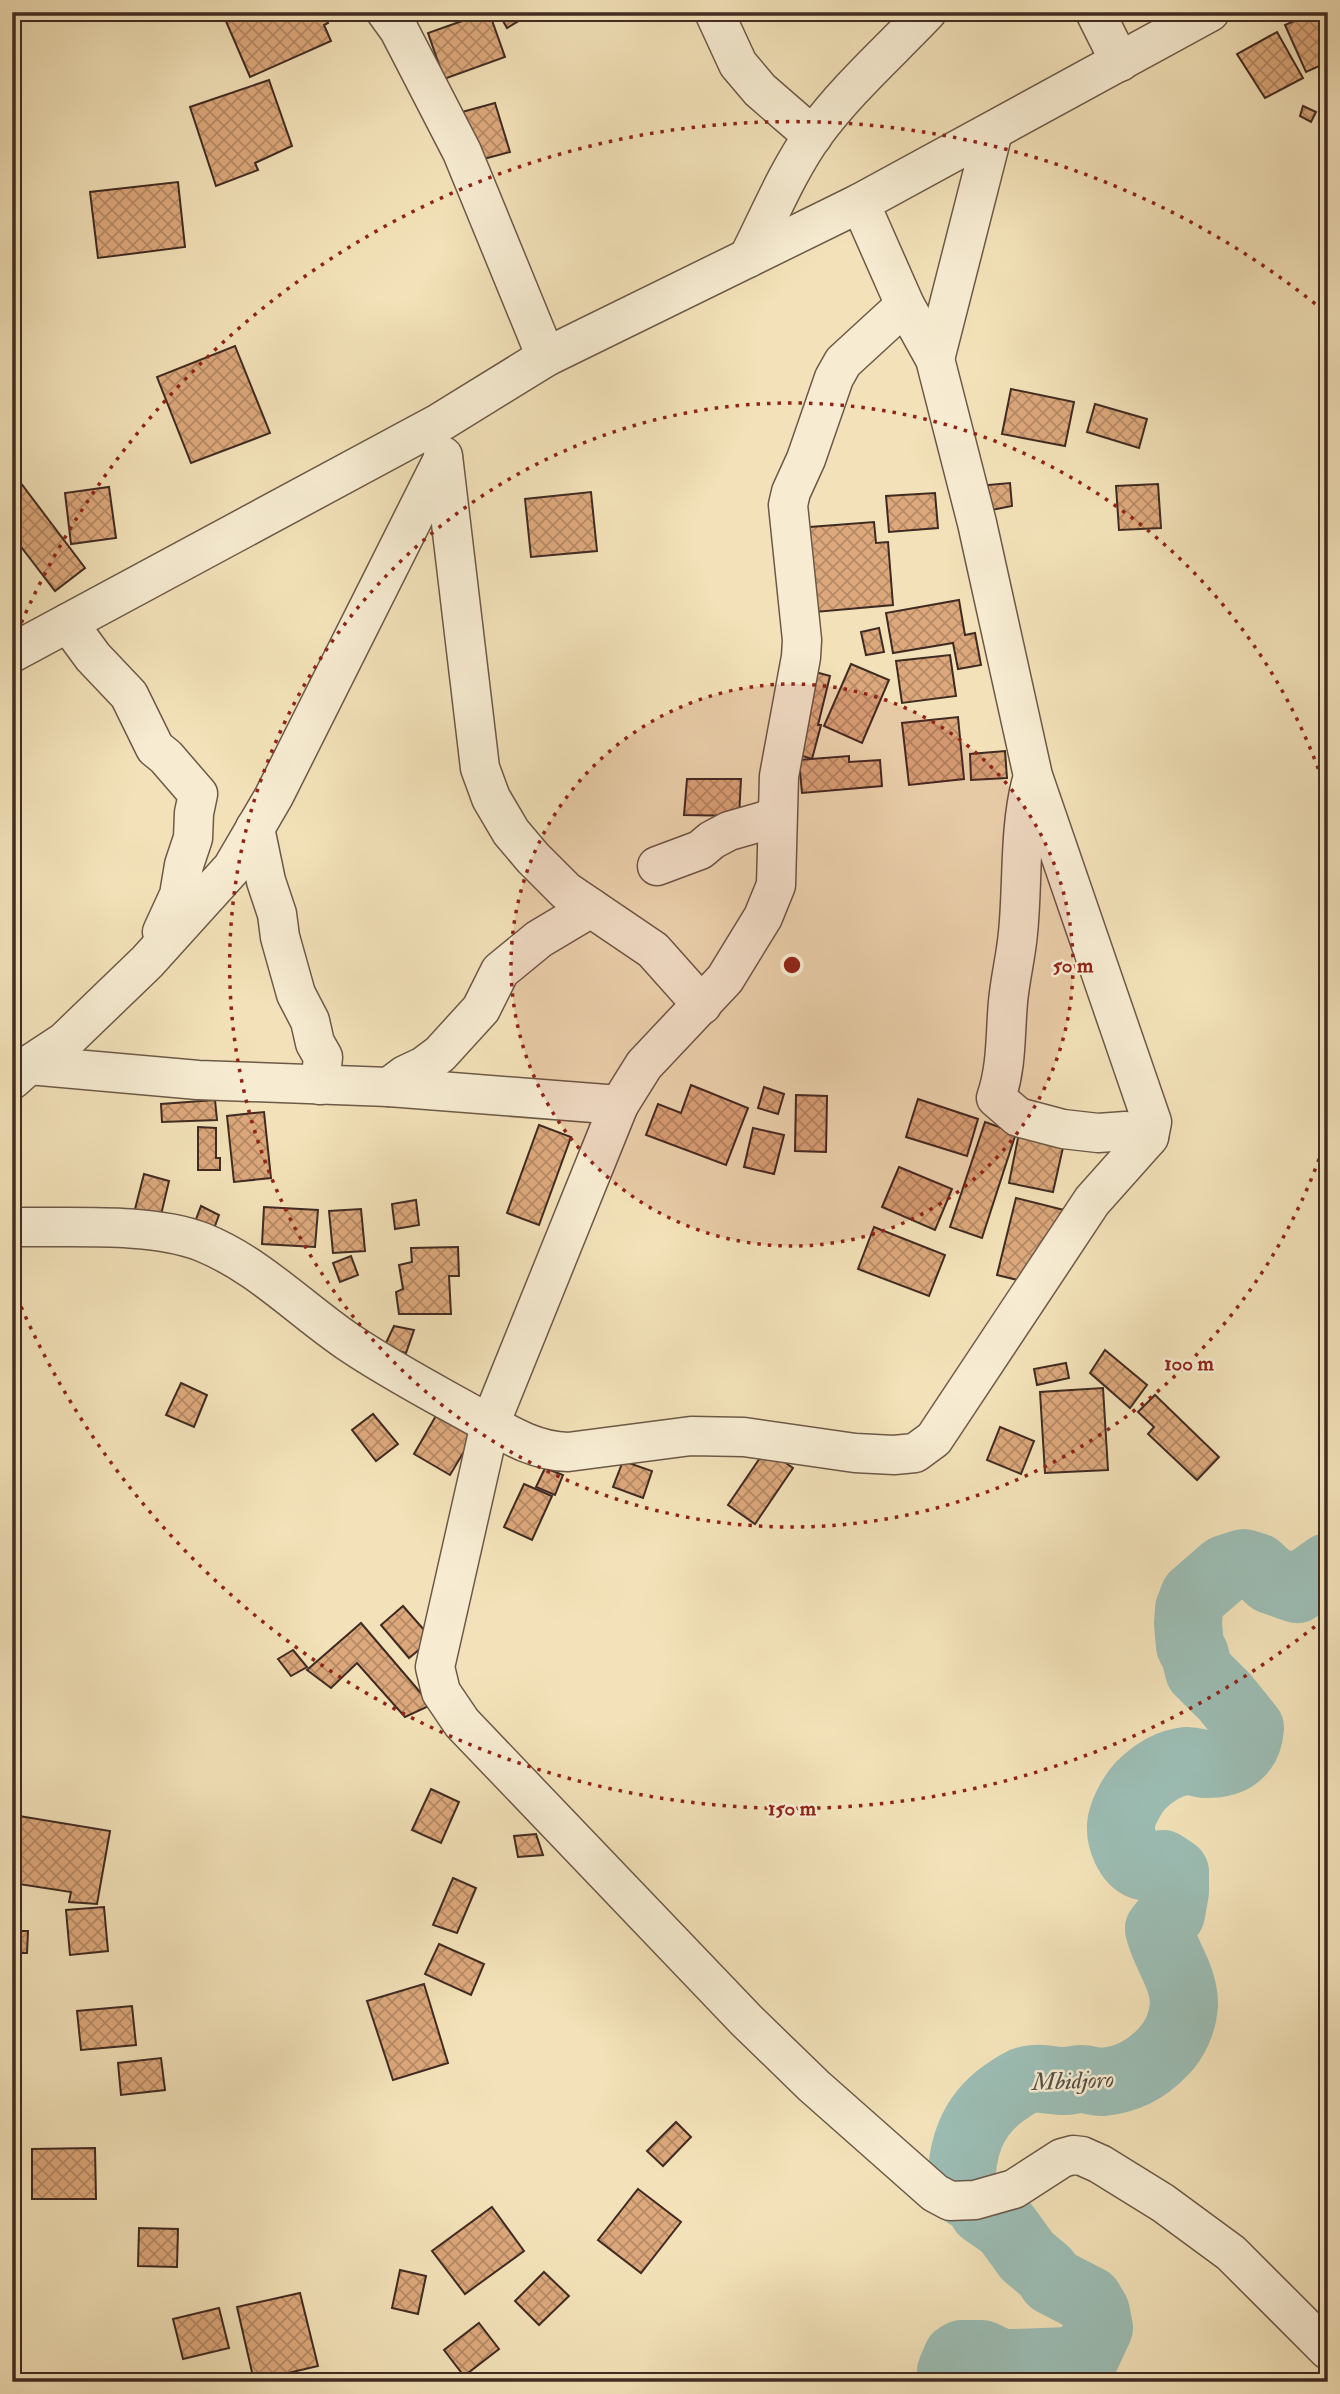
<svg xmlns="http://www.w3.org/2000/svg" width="1340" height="2394" font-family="'IM FELL Double Pica',serif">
<defs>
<pattern id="building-cross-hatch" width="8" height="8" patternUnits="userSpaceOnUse" patternTransform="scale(1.75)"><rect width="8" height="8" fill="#dda97c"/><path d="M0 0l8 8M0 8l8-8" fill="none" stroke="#b58a65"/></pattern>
</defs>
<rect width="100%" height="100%" fill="#f3e2b9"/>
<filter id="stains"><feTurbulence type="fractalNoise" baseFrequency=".00286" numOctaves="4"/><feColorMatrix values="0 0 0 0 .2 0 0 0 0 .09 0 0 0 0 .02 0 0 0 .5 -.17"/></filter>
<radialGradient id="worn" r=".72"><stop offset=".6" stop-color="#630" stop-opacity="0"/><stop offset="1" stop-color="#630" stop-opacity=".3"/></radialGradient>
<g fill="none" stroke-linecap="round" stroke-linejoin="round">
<path stroke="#9cbdb4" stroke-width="68" d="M956,2382l-5,-11 6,-14 5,-3h20l19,9h14l54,-2 16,-3 14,-30 -3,-16 -7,-12 -37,-19 -6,-9 -19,-16 -21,-29 -23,-16 -5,-9 -17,-11c0,-40 9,-74 43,-98 9,-6 18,-13 29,-14 11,-1 21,2 32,2 5,0 10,-2 16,-2 7,0 14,3 21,3 25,-2 44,-12 61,-30 12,-12 20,-30 21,-48 0,-28 -19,-49 -25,-75l12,-15 4,-22v-20l-12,-8c-7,1 -15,4 -21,2 -14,-5 -22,-27 -21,-41 1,-12 11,-30 19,-39 12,-12 28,-23 46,-25 7,-1 13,3 20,3 25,0 42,-10 44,-36l-25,-31 -26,-26 -4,-16 -5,-9 -2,-22 1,-15 5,-13 31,-27 19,-6 13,4 14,13 26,9 31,-22"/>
</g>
<g fill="url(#building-cross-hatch)" stroke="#402b23" stroke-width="2">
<polygon points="222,12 323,12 328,23 324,25 331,41 250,77"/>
<polygon points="463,12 489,12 505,57 444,79 428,33 462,21 460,14"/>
<polygon points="498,12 534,12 507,28"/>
<polygon points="1315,12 1328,12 1328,62 1306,72 1285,25"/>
<polygon points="1277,32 1303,78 1265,98 1237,54"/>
<polygon points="269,80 292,146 255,163 258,170 216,186 190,107"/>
<polygon points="495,103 510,152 476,161 462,112"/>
<polygon points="1303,106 1316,112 1311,122 1300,116"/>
<polygon points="178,182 185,247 98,258 90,192"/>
<polygon points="235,346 270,433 191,463 157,377"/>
<polygon points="1011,389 1074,402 1065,446 1002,434"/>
<polygon points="1095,404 1147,419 1139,448 1087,432"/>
<polygon points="14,474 85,568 55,591 12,535"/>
<polygon points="1010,483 1012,506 981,512 978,486"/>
<polygon points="1158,484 1161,528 1119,530 1116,486"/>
<polygon points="109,487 116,538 71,544 65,493"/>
<polygon points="591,492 597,551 531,557 525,499"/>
<polygon points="935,493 938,528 889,532 886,496"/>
<polygon points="874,522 876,543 888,542 893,605 804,613 797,528"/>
<polygon points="959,600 965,635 975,633 981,665 958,669 953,643 893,653 886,613"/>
<polygon points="879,628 884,652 866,655 861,632"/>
<polygon points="950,655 956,696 902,703 896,661"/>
<polygon points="851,664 889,680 862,743 824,726"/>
<polygon points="808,670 830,676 818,725 821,725 812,759 787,751"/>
<polygon points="958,717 964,779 909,785 902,723"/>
<polygon points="1005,751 1007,778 971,780 970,754"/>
<polygon points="849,756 849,762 880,760 882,786 802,793 799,760"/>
<polygon points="687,779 741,779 739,816 684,815"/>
<polygon points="691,1085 748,1108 726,1165 646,1135 658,1104 681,1113"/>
<polygon points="764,1087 784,1094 778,1114 758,1108"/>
<polygon points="796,1095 827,1096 826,1152 795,1151"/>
<polygon points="918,1099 978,1119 967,1156 906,1137"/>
<polygon points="215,1100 217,1120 162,1122 161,1104"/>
<polygon points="264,1112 271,1178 234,1182 227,1116"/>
<polygon points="985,1122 1016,1133 982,1238 950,1227"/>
<polygon points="539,1125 571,1137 539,1225 507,1213"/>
<polygon points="198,1127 216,1128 216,1158 220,1158 220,1170 198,1170"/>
<polygon points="753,1128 784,1135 774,1174 744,1167"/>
<polygon points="1019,1133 1064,1143 1053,1192 1009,1183"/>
<polygon points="899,1167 952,1189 935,1230 882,1207"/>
<polygon points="144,1174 169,1181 160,1219 134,1213"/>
<polygon points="1016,1198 1064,1210 1046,1287 997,1275"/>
<polygon points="416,1200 419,1225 395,1229 392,1204"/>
<polygon points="201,1206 219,1215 211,1237 192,1230"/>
<polygon points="264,1207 318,1210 315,1247 262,1244"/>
<polygon points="361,1209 365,1251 333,1253 329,1211"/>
<polygon points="874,1227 945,1255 929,1296 858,1269"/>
<polygon points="458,1247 459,1276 449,1276 451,1314 399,1314 396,1292 403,1289 399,1265 412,1262 411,1248"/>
<polygon points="351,1256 358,1275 340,1282 333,1263"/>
<polygon points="394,1326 414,1330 406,1353 384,1347"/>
<polygon points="1105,1350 1147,1385 1130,1408 1090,1373"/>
<polygon points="1066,1363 1069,1378 1037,1385 1034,1369"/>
<polygon points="181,1383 207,1395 194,1427 166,1415"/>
<polygon points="1103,1388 1108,1470 1045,1473 1040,1392"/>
<polygon points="1155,1395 1219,1457 1197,1480 1148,1434 1154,1427 1138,1412"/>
<polygon points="441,1407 478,1428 450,1475 414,1454"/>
<polygon points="373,1414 398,1444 376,1461 352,1430"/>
<polygon points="1000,1427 1034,1441 1021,1474 987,1460"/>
<polygon points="766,1449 793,1468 755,1524 728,1505"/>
<polygon points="623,1461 652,1471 643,1498 613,1487"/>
<polygon points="545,1468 563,1475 555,1495 536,1487"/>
<polygon points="524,1484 552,1496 532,1540 504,1527"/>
<polygon points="403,1606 432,1639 409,1658 381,1625"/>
<polygon points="361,1623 431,1705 405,1717 357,1663 331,1688 307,1670"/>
<polygon points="293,1650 307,1667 291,1676 278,1659"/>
<polygon points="431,1789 459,1802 441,1843 412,1830"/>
<polygon points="19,1816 110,1831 97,1904 69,1902 71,1892 12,1883 12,1860"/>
<polygon points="536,1834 543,1855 518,1857 514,1836"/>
<polygon points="453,1878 476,1888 457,1933 433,1925"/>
<polygon points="104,1907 108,1951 70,1955 66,1910"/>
<polygon points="12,1931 28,1931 27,1953 12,1953"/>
<polygon points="439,1944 484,1964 471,1995 425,1974"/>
<polygon points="424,1984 448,2063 393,2080 367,2001"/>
<polygon points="132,2006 136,2045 81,2050 77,2011"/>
<polygon points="161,2058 165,2090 121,2095 118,2063"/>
<polygon points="676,2122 691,2137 663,2166 647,2151"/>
<polygon points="95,2148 96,2199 32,2199 32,2149"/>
<polygon points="638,2189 681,2222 641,2273 598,2240"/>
<polygon points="492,2207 524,2251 465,2294 432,2251"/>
<polygon points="139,2228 178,2229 177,2267 138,2266"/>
<polygon points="400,2270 426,2276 418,2314 392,2308"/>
<polygon points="544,2272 569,2296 539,2325 515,2301"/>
<polygon points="300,2293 318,2366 254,2381 237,2307"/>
<polygon points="219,2308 229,2348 183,2359 173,2319"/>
<polygon points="479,2323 499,2349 464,2376 444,2350"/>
</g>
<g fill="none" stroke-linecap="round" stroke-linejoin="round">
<g stroke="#6d5948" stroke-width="41">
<g id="minor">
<polyline points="386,12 399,30 462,152 546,357"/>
<polyline points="714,12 738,64 760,90 813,136"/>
<polyline points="1095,12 1120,62"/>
<path d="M748,258c21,-41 39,-86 66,-124 32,-44 75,-82 113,-122"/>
<polyline points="905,305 843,362 834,378 806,459 791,492 788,505 802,640 801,657 779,776 776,885 763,917 725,979 644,1065 619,1105 490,1424 435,1667 441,1692 462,1723 746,2020 814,2086 935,2193 950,2201 975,2200 1014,2189 1062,2158 1073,2155 1082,2156 1100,2164 1163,2203 1231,2253 1328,2350"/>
<polyline points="935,359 993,132"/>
<polyline points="443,456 480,768 491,798 511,832 533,858 566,891 653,950 702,1005"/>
<polyline points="68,623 93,657 129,695 155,748 166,757 198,794 194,813 193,838 184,865 179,895 162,932"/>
<polyline points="12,653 439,423 546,357 860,203 1210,12"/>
<path d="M1031,783c-12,48 -8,100 -13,150 -2,23 -8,46 -10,69 -3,33 -1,64 -12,96l22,19 45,12 35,4 28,-2 23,6"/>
<polyline points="255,828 266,881 277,914 280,937 296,994 310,1021 315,1043 323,1057 320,1085"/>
<polyline points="657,866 700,850 712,840 729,831 764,821 777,815"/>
<polyline points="29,1065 198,1080 389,1087 619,1105"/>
<polyline points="12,1080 29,1065 64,1042 147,962 232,868 274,796 443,459"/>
<polyline points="389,1087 405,1075 424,1066 440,1054 481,1009 500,971 539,939 591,908"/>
<path d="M12,1227c55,1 140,-5 190,15 55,22 97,66 145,99 41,28 85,51 128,75 31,17 58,35 93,36l123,-16 53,1 111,16 39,2 21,-2 19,-14 158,-238 57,-64 3,-15 -119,-346 -56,-253 -42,-164 -30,-54 -45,-102"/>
</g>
</g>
<use href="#minor" stroke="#f7ecd2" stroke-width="38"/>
</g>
<circle cx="792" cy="965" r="281" fill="#8f2418" fill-opacity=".12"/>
<g fill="none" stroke="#8f2418" stroke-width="3.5" stroke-dasharray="3.5 7">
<circle cx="792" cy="965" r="281"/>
<path d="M1326 1139A562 562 0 1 1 1326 791"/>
<path d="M1323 1620A843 843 0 0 1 13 1288M13 642A843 843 0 0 1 1323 310"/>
</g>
<g text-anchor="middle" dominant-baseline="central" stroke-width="5" stroke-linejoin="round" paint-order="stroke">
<g font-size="24" font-style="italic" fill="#575047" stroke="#f7ecd2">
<text transform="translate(1073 2081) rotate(-2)">Mbidjoro</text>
</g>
</g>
<circle cx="792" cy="965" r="10" fill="#8f2418" stroke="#f7ecd2" stroke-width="3.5"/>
<g font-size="21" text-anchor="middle" font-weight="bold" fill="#8f2418" stroke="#f7ecd2" stroke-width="5" stroke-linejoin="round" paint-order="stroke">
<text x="1073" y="972">50 m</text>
<text x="1189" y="1370">100 m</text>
<text x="792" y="1815">150 m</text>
</g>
<rect width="1340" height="2394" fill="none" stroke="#f3e2b9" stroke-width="42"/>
<rect x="14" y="14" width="1312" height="2366" fill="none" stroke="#402b23" stroke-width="3.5"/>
<rect x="21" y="21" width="1298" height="2352" fill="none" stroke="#402b23" stroke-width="2"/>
<rect width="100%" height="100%" filter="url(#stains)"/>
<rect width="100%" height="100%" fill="url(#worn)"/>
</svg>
